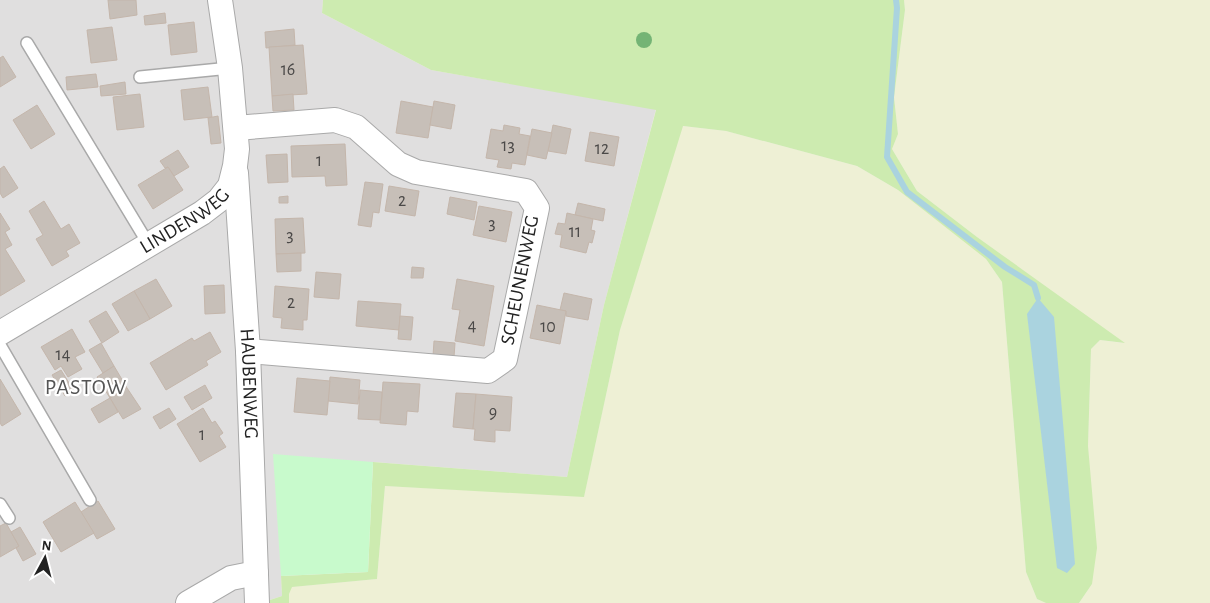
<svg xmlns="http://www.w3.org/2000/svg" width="1210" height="603" font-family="'Alegreya Sans',sans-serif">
<rect width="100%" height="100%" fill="#f2efe9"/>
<polygon fill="#e0dfdf" points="0,0 323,0 322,13 431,70 656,109 604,305 567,477 374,462 281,577 282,596 261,603 0,603"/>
<g fill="#eef0d5">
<polygon points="904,0 1210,0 1210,603 1079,603 1092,584 1088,446 1091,349 1100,340 1123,343 977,237 917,191 892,149 898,134 894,97 905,10"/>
<polygon points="682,126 726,131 857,166 898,190 986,259 1002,282 1026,572 1037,599 1046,603 289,603 289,594 291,587 377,579 385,486 584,496 620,330"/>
</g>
<polygon fill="#cdebb0" points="323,0 904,0 905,10 894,97 898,134 892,149 917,191 977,237 1125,343 1100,340 1091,349 1088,446 1097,548 1092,584 1079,603 1046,603 1037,599 1026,572 1002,282 986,259 898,190 857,166 726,131 683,126 620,330 584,497 385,486 377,579 292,587 289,594 289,603 261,603 282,596 281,576 368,572 373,462 567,477 604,305 656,110 431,70 322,13"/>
<polygon fill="#c8facc" points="273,454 373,462 368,572 281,576"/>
<polygon fill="#aad3df" points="1038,298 1054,317 1075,564 1067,573 1057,568 1027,314"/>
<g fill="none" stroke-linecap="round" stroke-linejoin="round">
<polyline stroke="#aad3df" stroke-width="6" points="896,0 897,8 887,157 907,192 1005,267 1034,285 1038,298"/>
</g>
<g fill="#c7bfb8" stroke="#c4b6ab">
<polygon points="108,0 136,0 137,15 110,19"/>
<polygon points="165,13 166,23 145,25 144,16"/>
<polygon points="194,22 197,52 171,55 168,25"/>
<polygon points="112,27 117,60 91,63 87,30"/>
<polygon points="294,29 295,45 266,48 265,32"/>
<polygon points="303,45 307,94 272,96 269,47"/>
<polygon points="3,56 16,77 0,87 0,58"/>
<polygon points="96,74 98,87 67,90 66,77"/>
<polygon points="125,82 126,94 101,96 100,86"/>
<polygon points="208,87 212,117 184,120 181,90"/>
<polygon points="140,94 144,127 117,130 113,97"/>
<polygon points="293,94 294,110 273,111 272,96"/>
<polygon points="401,101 433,107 428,138 396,133"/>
<polygon points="434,101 455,105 451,129 430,125"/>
<polygon points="37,105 55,134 31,149 13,120"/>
<polygon points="218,116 221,143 211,144 208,118"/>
<polygon points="504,125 520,128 519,134 530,136 525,165 512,163 511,169 497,167 499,160 486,158 491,129 503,131"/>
<polygon points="553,125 571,129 566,154 548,151"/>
<polygon points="532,129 552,133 546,159 527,155"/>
<polygon points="590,132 619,137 614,166 585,161"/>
<polygon points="345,144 347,185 326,186 325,176 292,177 291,146"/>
<polygon points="178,150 189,167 174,176 168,167 165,168 160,161"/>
<polygon points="287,154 288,182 268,183 266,155"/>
<polygon points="4,166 18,188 3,198 0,193 0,169"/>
<polygon points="168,167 183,190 153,209 138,185"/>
<polygon points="365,182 383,184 379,213 373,212 371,227 358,225"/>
<polygon points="389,186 419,191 415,216 385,211"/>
<polygon points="288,196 288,203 279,203 279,197"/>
<polygon points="450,197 477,202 474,220 447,214"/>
<polygon points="44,201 61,229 69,224 80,243 66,251 69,256 52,266 36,239 43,235 29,211"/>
<polygon points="578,203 605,209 603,221 575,215"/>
<polygon points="479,206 512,212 506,242 473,235"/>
<polygon points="0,213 10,229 5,232 12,245 5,249 25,281 0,296"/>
<polygon points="567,213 593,219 591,230 595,231 592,243 589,242 586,253 560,247 562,235 555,234 558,223 565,224"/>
<polygon points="303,218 305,253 276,254 275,219"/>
<polygon points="301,253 301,271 277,272 276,254"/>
<polygon points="412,267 424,268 423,278 411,278"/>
<polygon points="316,272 341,274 339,299 314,297"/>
<polygon points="156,279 172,306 150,319 134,291"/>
<polygon points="457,279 494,286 484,346 455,341 460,310 452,309"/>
<polygon points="224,285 225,313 205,314 204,286"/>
<polygon points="275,286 309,289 307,320 303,320 303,330 281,328 282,318 273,317"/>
<polygon points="134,291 150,319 128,331 112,304"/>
<polygon points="564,293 592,299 588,320 566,316 566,311 560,310"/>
<polygon points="358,301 401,304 399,330 356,326"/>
<polygon points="537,305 566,311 560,344 530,338"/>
<polygon points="106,311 119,332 102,343 89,321"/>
<polygon points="400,316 413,317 411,340 398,339"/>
<polygon points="72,329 85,352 75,357 82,369 68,377 61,366 55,370 41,347"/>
<polygon points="210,332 221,352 206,361 208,365 166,390 150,363 192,338 194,341"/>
<polygon points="434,341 455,343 454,357 433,356"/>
<polygon points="101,343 114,366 103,373 89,350"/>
<polygon points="114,366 127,388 110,398 97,377"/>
<polygon points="61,370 74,391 65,396 52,375"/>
<polygon points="330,377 360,380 358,404 328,401"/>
<polygon points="297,378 330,381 327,415 294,412"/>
<polygon points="0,379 21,414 2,426 0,423"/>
<polygon points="383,382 420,384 418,412 407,411 406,425 380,423"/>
<polygon points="205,385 212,398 192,410 184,397"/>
<polygon points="127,388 141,409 123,419 110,398"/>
<polygon points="360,390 382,392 380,420 358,419"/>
<polygon points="456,393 476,394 473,429 453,427"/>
<polygon points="476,394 512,397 510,431 495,430 495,442 474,440 475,429 473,429"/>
<polygon points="110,398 118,412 99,423 91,409"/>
<polygon points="169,408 176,419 160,429 153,417"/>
<polygon points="203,408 212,423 215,421 223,433 219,436 226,447 200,462 177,424"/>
<polygon points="98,501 115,529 97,539 81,512"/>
<polygon points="75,502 94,533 61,552 43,522"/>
<polygon points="6,523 19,546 0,557 0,526"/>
<polygon points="20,527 36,554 23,561 16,548 19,546 11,532"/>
</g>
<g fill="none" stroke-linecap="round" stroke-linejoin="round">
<g stroke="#a9a9a9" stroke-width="14">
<g id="service">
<polyline points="27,43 149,245"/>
<polyline points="140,77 230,68"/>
<polyline points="0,345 90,500"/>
<polyline points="0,504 9,518"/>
</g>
</g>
<g stroke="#a9a9a9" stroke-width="26">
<g id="minor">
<polyline points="236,128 335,120 356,127 398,164 416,172 526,191 537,208 505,359 488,371 248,351"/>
<path id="s1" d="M236,173l12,178 9,252"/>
<path id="s2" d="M0,333l202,-120 17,-13 11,-14 5,-20 2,-17 -7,-81 -10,-68"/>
<polyline points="188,603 231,578 256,573"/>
</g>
</g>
<use href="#service" stroke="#fff" stroke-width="11"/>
<use href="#minor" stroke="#fff" stroke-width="24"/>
</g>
<circle fill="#74b475" cx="644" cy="40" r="8"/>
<g text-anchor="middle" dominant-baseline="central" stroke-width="4.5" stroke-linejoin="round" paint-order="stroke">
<g font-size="18" fill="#4b4948">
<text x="288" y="70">16</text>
<text x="508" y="146">13</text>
<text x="602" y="149">12</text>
<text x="319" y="161">1</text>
<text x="402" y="201">2</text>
<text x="492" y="224">3</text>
<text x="575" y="232">11</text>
<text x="290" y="236">3</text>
<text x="291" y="303">2</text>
<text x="472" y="326">4</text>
<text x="548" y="327">10</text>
<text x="63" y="355">14</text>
<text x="493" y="413">9</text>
<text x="202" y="435">1</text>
</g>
<g font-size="20" fill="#222" stroke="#fff">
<text stroke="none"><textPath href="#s2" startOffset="216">LINDENWEG</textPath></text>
<text transform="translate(520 280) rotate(-79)">SCHEUNENWEG</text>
<text stroke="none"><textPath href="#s1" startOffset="211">HAUBENWEG</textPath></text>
</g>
<g font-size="22" letter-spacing="1" fill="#555" stroke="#fff">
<text x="86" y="387">PASTOW</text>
</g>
</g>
<g transform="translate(45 558) rotate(7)" stroke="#ffffff" stroke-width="4" paint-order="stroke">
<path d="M0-4L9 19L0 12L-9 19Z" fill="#222222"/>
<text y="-8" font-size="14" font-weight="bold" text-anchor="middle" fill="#222222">N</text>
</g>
</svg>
